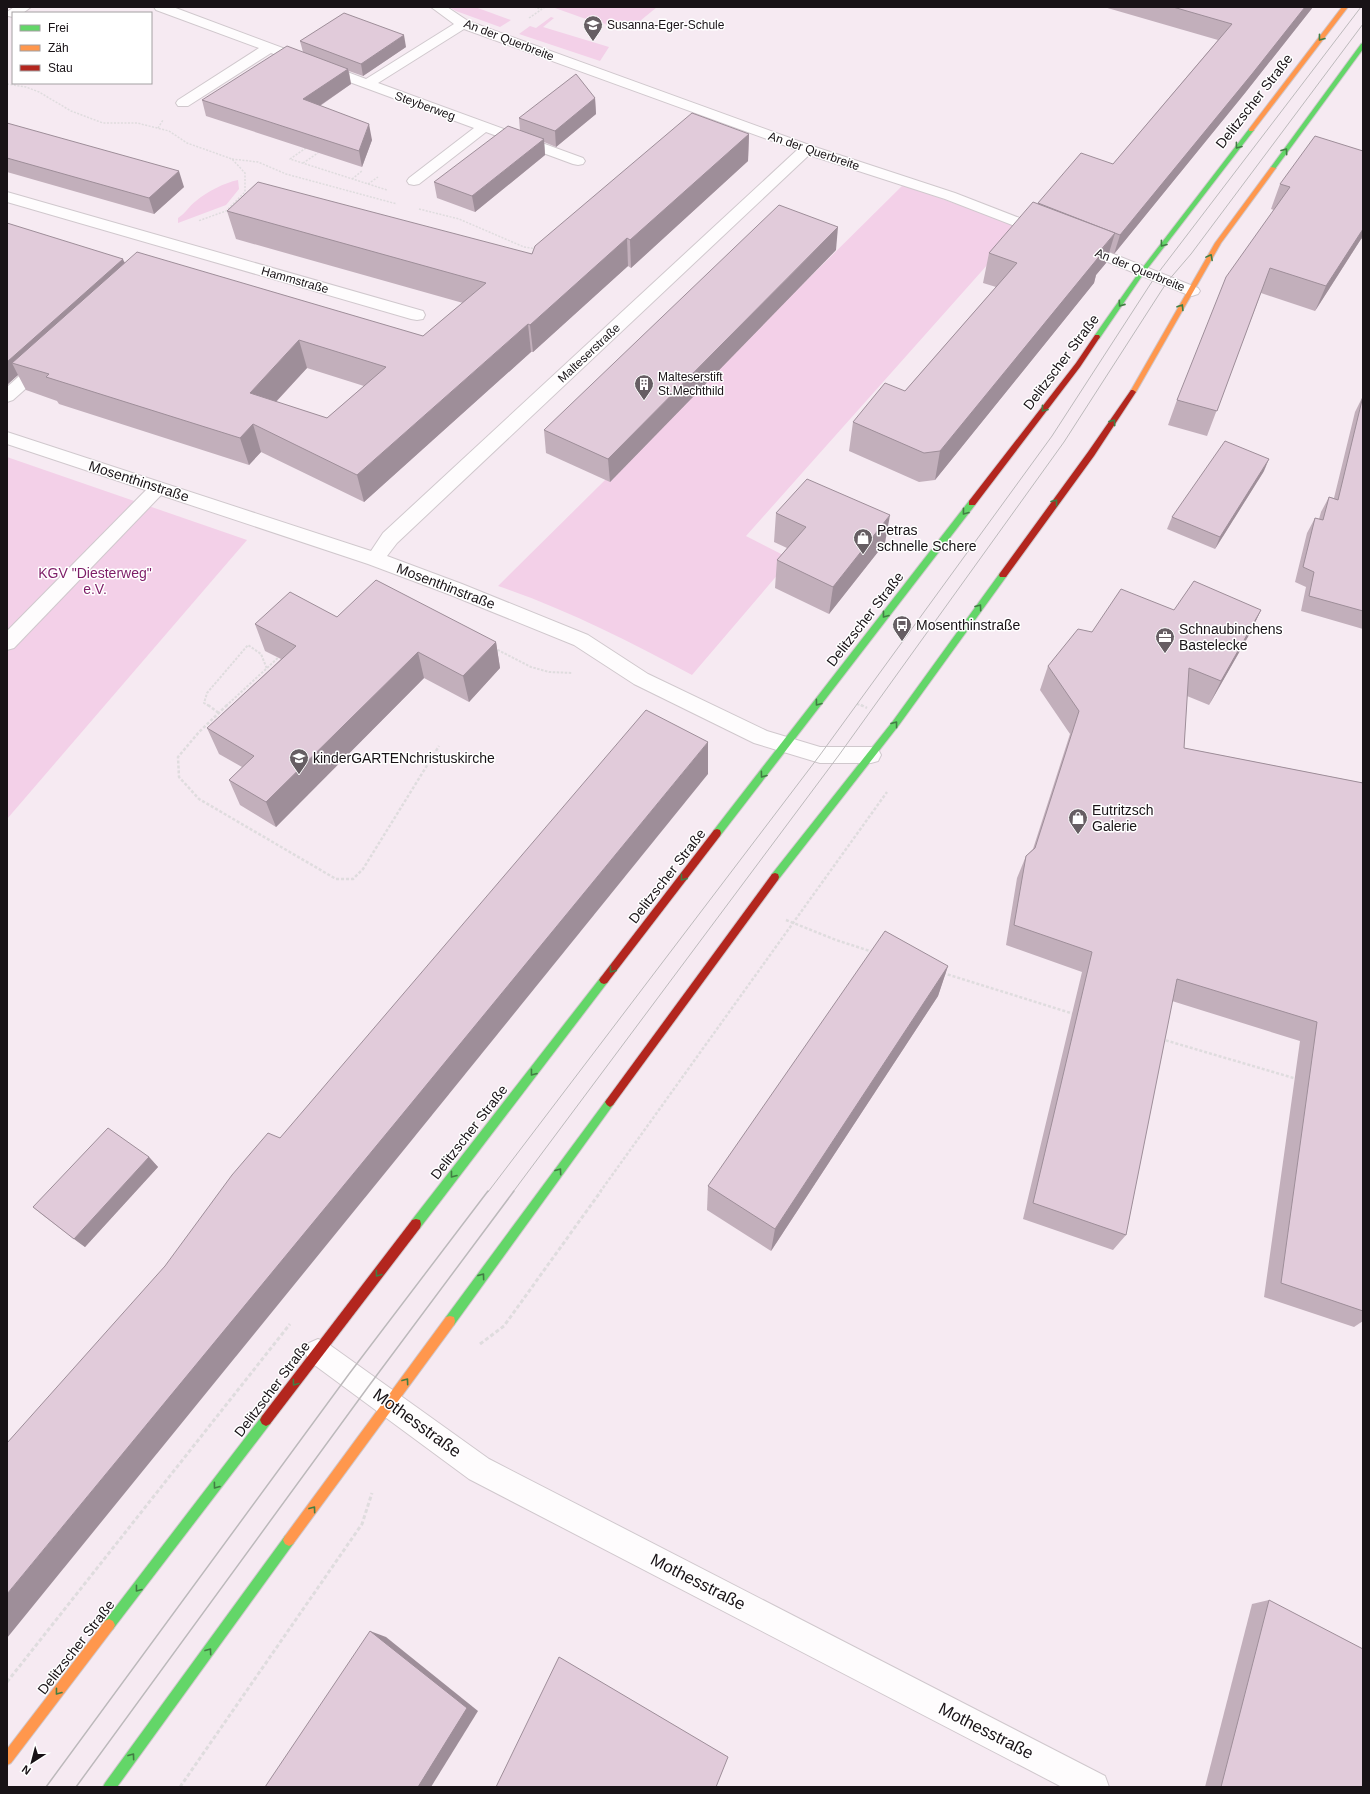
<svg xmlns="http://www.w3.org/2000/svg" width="1370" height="1794" font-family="Arial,sans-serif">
<rect width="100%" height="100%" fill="#f6eaf2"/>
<g fill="#f3d0e8">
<polygon points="449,7 475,7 511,20 500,27 456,11"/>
<polygon points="557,7 657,7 629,30 583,18 555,8"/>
<polygon points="551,17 554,18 543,27 609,47 600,61 519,34 530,26 536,28"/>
<path d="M238,180l1,9 -13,16 -48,18v-5c8,-5 11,-12 18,-17 12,-10 28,-18 42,-21z"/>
<path d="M903,185l118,42 -275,309 45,23 -99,116c-63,-34 -126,-66 -194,-89z"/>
<polygon points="7,457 247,540 7,819"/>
</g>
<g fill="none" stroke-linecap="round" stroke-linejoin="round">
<g stroke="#d0c8cd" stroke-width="2">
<polygon id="lane" points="158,482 164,484 167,488 164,492 14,648 7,650 7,631 152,484"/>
</g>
<g stroke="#d0c8cd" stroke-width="2">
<g id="street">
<polygon points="14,7 31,7 23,13 13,13 13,17 8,16 7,12"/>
<polygon points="154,7 173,7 366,79 454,24 431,7 447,7 468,21 812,146 955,193 1048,229 1051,232 1048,235 1043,237 1038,235 945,199 809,155 397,543 387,556 462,584 588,635 648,674 767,731 820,747 871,747 878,749 881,755 878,761 871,763 820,763 754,743 634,684 574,645 448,594 368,564 7,444 7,432 371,551 383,533 797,150 464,29 378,83 583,158 585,161 583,164 578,165 573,164 486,132 419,184 414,185 409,184 407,181 409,178 474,128 271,53 188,106 178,106 176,103 178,100 259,48 156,10"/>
<polygon points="7,192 423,311 425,315 423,319 417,320 411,319 7,202"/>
<polygon points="1081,241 1198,288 1200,291 1198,294 1192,296 1186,294 1076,249 1073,246 1076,243"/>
<polygon points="44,358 50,359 52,363 50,367 13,400 7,402 7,387 38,359"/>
<polygon points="318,1339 327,1343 489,1459 1105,1776 1109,1787 1062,1787 469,1479 309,1361 305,1352 309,1343"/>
</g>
</g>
<g stroke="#d0c8cd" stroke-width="2">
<g id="fast">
<polygon points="1363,43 1363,49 1275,169 1271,169 1271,167 1361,44"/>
<polygon points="1249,129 1254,130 1144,273 1099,339 1095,339 1095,335 1140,271"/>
<polygon points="972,500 975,501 975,505 720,836 714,836 713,833 714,830 969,501"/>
<polygon points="1003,572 1006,573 1007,575 1006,577 899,725 778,880 772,880 771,877 772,874 893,721 1000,573"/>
<polygon points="604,976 607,977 609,980 607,983 420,1228 416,1229 412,1228 411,1224 412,1220 601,977"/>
<polygon points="610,1097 613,1099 615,1102 613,1105 454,1325 450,1326 446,1325 445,1321 446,1317 607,1099"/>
<polygon points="266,1414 270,1416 272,1420 270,1424 113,1629 109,1631 105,1629 103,1625 105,1621 262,1416"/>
<polygon points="289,1534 293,1536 295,1540 293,1544 117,1787 103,1787 105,1783 285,1536"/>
</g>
</g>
<g stroke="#d0c8cd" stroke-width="2">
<g id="slow">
<polygon points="1342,7 1348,7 1253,131 1249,131 1249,129"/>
<polygon points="1271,167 1276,168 1221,243 1136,392 1133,394 1131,394 1130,392 1215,243"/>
<polygon points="450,1316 454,1317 455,1321 454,1325 293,1544 289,1546 285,1544 283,1540 285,1536 446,1317"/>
<polygon points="109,1619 113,1621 115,1625 113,1629 11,1763 7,1765 7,1749 105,1621"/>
</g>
</g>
<g stroke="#d0c8cd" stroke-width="2">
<g id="jam">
<polygon points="1095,335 1099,335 1100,337 1080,367 975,505 969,505 969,501 1076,363"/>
<polygon points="1131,390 1133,390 1136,392 1094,456 1006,577 1000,577 999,575 1000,573 1088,452"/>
<polygon points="717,829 720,830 721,833 720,836 607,983 604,984 601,983 599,980 601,977 714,830"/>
<polygon points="775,873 778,874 779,877 778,880 613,1105 610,1107 607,1105 605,1102 607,1099 772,874"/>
<polygon points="416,1219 420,1220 421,1224 420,1228 270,1424 266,1426 262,1424 260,1420 262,1416 412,1220"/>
</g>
</g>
<g stroke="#dfdcde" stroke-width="1.5" stroke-dasharray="2 1.5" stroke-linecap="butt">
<polyline points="534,7 541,9"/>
<polyline points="529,18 545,7"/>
<polyline points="7,84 26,87 39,92 71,111 103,123 137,123 169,131 187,143 232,159 245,173 245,192 226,211 198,221"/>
<polyline points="158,128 163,120"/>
<polyline points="306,148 290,159 387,190"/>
<polyline points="232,159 258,162 286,174 397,204"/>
<polyline points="303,163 318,153"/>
<polyline points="352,179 362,171"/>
<polyline points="368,184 378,177"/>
<polyline points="419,209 459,219 524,247 537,249"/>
</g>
<g stroke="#dfdcde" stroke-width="2" stroke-dasharray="2.5 1.5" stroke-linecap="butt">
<polyline points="494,648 531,667 549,672 572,673"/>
<polyline points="857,704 863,706"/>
<polyline points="209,706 204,703 207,693 248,645 261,654 267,669"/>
<polyline points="226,706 280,656"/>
</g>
<g stroke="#dfdcde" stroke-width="2.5" stroke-dasharray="3 2" stroke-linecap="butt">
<polyline points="208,705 220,714"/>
<polyline points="227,705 199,732 178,757 179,777 199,799 336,879 353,879 363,869 439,746"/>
<polyline points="861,705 867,708"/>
<polyline points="786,920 836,940 873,952"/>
<polyline points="943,973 1074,1014"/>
<polyline points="1161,1039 1297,1079"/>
<polyline points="600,1192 887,792"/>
</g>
<g stroke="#dfdcde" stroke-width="3" stroke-dasharray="4 2.5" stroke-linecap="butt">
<polyline points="480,1344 504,1326 601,1191"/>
<polyline points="7,1682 290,1324"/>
<polyline points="180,1787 362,1524 372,1493"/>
</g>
<use href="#lane" fill="#fefcfd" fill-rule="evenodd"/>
<use href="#street" fill="#fefcfd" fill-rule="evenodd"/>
<use href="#fast" fill="#63d668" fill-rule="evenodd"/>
<use href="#slow" fill="#ff974d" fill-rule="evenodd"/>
<use href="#jam" fill="#b3261e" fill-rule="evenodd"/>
<g stroke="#bcb9bb" stroke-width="1">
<polyline points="488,1192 820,755 1052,436 1155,277 1361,7"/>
<polyline points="513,1192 839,755 1064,442 1167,282 1191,254 1363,24"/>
</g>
<g stroke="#bcb9bb" stroke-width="1.5">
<polyline points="46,1787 349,1374 488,1191"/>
<polyline points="76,1787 368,1387 514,1191"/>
</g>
</g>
<g fill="#c2afbb" fill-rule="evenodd">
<polygon points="1104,7 1313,7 1245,93 1114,254 1110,252 1106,263 1096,275 1094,283 935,480 919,482 849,451 853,422 905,391 996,287 983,283 989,253 1038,203 1113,164 1218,40"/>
<polygon points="300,41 406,47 363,76 349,71 351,84 320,106 372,140 362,167 206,116 202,100 303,52"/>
<polygon points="595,98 596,114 556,147 544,142 545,155 475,212 437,198 434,182 520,131 519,118"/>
<polygon points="7,123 184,187 154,214 7,172"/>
<path d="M749,134l-1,27 -117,107 -3,-2 -95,86h-2l-167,150 -103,-50 -12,13 -190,-61 -2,-3 -31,-11 -8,-15 -11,9v-161l118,39 298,74 40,-33 -227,-64 -9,-28 305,43zM307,368l57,18 -37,32 -51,-16z"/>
<polygon points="1363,151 1363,239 1361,239 1315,311 1261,293 1207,436 1168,425 1177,400 1274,210 1271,209 1280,184"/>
<polygon points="836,250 610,482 546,453 544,430"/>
<polygon points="1363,396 1363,629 1301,611 1306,587 1295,582 1307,533 1315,518 1319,519 1321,512 1329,497 1334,498 1355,412"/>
<polygon points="1264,471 1215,549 1167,529 1172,517"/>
<polygon points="776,513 885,543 829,614 775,588 777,560 787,548 774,542"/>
<polygon points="1174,610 1261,610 1249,635 1209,705 1187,696 1184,748 1363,783 1363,1321 1354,1327 1264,1297 1300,1041 1172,1001 1126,1235 1113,1250 1023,1219 1082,972 1006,945 1017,878 1026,856 1033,849 1070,734 1040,690 1048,666 1092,632"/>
<polygon points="337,617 496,642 500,668 469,702 424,678 276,827 240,805 229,780 242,767 219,754 207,728 281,659 265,651 255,624"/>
<polygon points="948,966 938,996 771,1251 707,1210 708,1186"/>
<polygon points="149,1157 158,1167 85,1247 44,1216 33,1207"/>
<polygon points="1269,1600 1363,1787 1205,1787 1252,1604"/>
</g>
<g fill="#9e8e99">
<polygon points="1305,7 1313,7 1245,93 1114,254 1120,235"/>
<polygon points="404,35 406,47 363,76 361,64"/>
<polygon points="348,69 351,84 306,115 303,99"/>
<polygon points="595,98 596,114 556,147 555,131"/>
<polygon points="369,124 372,140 362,167 359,151"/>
<polygon points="749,134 748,161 631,268 630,240"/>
<polygon points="544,139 545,155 475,212 472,196"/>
<polygon points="179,171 184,187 154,214 149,198"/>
<polygon points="838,227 836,250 610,482 608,459"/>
<polygon points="1363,229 1363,235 1361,239 1315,311 1326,286"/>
<polygon points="1115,233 1106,263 1096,275 1094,283 935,480 940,451"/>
<polygon points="627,238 628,266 533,352 530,325"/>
<polygon points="123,259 129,274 12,363 18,375 7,385 7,362"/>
<polygon points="528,324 531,352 364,502 357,475"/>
<polygon points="299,340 307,368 258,421 250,393"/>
<polygon points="253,424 261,452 249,465 240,438"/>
<polygon points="1269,459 1264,471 1215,549 1220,537"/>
<polygon points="890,515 885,543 829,614 833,587"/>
<polygon points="1261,610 1249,635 1209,705 1221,681"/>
<polygon points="496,642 500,668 469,702 463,676"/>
<polygon points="418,652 424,678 276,827 266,802"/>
<polygon points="708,742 708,774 407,1146 7,1638 7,1594"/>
<polygon points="948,966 938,996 771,1251 775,1229"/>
<polygon points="149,1157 158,1167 85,1247 74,1239"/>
<polygon points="370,1631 386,1637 478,1711 431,1787 418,1787"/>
</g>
<g fill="#e1cbda" stroke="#9e8e99" fill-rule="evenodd">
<polygon points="1173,7 1305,7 1252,74 1120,235 1038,203 1081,153 1113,164 1232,24"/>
<polygon points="344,13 404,35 361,64 300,41"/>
<polygon points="287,46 348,69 303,99 369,124 359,151 202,100"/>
<polygon points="576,74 595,98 555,131 519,118"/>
<path d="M692,113l57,21 -119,106 -3,-2 -97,87 -2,-1 -171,151 -104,-51 -13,14 -194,-61 3,-3 -37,-11 125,-111 286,84 63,-53 -259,-72 31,-29 274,72 3,-8zM299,340l87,27 -59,51 -77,-25z"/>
<polygon points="7,123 179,171 149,198 7,158"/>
<polygon points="508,126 544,139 472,196 434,182"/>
<polygon points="1315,136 1363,151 1363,229 1326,286 1270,268 1217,411 1177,400 1226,277 1290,187 1280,184"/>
<polygon points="1033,202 1115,233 1099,252 1102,253 940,451 924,453 853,422 885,383 905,391 1017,263 989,253"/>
<polygon points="779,205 838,227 608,459 544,430"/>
<polygon points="7,223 123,259 7,362"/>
<polygon points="1363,396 1363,611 1309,596 1314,572 1303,567 1315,518 1323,520 1329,497 1338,500"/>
<polygon points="1225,441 1269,459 1220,537 1172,517"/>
<polygon points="807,479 890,515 833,587 777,560 806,527 776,513"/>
<polygon points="376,580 496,642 463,676 418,652 266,802 229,780 254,756 207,728 296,646 255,624 290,592 337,617"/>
<polygon points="1194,581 1261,610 1221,681 1189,668 1184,748 1363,783 1363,1311 1281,1283 1317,1022 1177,979 1126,1235 1033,1203 1092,952 1014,925 1026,856 1035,848 1079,711 1048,666 1078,629 1092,632 1121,589 1174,610"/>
<polygon points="646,710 708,742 396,1122 7,1594 7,1443 165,1266 232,1175 268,1133 280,1138"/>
<polygon points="885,931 948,966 775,1229 708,1186"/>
<polygon points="108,1128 149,1157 74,1239 33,1207"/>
<polygon points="1269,1600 1363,1649 1363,1787 1221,1787"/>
<polygon points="370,1631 467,1708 418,1787 265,1787"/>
<polygon points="559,1657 728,1757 716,1787 496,1787"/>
</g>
<defs><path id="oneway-chevron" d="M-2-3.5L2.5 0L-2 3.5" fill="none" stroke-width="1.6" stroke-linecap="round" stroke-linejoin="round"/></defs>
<g stroke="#417e43">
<use href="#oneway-chevron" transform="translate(1321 38) rotate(128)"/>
<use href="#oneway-chevron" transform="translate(1238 146) rotate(127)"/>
<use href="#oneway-chevron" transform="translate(1285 151) rotate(-54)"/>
<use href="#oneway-chevron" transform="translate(1163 244) rotate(127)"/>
<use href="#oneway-chevron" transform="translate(1210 257) rotate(-62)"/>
<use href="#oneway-chevron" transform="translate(1121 304) rotate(125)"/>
<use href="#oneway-chevron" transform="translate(1181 307) rotate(-58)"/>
<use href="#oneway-chevron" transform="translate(1044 409) rotate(128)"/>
<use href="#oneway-chevron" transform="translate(1113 422) rotate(-55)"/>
<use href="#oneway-chevron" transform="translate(1055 502) rotate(-53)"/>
<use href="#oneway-chevron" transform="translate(965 512) rotate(128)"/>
<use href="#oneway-chevron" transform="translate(979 607) rotate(-54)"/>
<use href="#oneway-chevron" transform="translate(885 615) rotate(128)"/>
<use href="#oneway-chevron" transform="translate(818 703) rotate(127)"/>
<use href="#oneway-chevron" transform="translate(895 724) rotate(-53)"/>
<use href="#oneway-chevron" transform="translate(763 775) rotate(127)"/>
<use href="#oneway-chevron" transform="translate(683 878) rotate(128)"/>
<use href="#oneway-chevron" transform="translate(612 970) rotate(128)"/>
<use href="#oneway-chevron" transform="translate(533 1073) rotate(128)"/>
<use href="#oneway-chevron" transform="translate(559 1171) rotate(-54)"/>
<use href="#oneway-chevron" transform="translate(453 1175) rotate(128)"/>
<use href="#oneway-chevron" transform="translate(378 1274) rotate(127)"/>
<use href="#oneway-chevron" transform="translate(482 1276) rotate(-54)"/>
<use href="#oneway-chevron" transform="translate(406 1381) rotate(-54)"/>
<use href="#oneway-chevron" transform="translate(295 1383) rotate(127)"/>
<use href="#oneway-chevron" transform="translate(216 1486) rotate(127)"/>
<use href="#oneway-chevron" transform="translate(313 1509) rotate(-54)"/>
<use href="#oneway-chevron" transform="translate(138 1589) rotate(128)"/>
<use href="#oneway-chevron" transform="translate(209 1651) rotate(-54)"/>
<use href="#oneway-chevron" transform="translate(58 1692) rotate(128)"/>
<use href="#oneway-chevron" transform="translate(132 1756) rotate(-54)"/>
</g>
<defs>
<g id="school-pin" transform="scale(1)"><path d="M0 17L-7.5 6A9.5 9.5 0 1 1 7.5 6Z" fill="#665e63" stroke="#fff"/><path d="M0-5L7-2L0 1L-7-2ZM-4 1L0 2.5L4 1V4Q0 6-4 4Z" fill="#fff"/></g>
<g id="building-pin" transform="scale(1)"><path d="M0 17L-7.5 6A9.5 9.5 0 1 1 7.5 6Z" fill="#665e63" stroke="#fff"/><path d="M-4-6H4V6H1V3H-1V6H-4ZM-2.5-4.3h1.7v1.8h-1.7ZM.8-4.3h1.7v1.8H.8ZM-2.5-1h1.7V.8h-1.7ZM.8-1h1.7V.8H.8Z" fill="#fff"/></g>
<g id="shop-pin" transform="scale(1)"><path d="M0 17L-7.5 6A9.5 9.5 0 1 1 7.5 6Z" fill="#665e63" stroke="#fff"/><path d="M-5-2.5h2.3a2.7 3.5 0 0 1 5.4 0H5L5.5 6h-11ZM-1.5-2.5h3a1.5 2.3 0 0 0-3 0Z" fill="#fff"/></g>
<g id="bus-pin" transform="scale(1)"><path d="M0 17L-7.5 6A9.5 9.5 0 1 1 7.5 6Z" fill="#665e63" stroke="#fff"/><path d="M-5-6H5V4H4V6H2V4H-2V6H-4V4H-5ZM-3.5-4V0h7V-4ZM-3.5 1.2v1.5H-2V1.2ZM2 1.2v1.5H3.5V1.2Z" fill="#fff"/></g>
<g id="office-pin" transform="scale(1)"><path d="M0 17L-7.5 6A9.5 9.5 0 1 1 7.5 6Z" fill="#665e63" stroke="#fff"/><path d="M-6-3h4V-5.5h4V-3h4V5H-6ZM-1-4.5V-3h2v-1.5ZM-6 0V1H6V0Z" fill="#fff"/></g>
</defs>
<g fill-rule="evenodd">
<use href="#school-pin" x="593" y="25"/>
<use href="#building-pin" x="644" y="384"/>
<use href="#shop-pin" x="863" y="538"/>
<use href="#bus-pin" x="902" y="625"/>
<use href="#office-pin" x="1165" y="637"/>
<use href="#school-pin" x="299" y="758"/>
<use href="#shop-pin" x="1078" y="818"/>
</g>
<g text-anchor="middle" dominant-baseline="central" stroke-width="3" stroke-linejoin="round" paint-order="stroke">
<g font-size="12" fill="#181216" stroke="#fff" text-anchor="start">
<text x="607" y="25">Susanna-Eger-Schule</text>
<text x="658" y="377">Malteserstift<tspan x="658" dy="14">St.Mechthild</tspan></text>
</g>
<g font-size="12" fill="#181216" stroke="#fff">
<text transform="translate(509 40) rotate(21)">An der Querbreite</text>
<text transform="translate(425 106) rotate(20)">Steyberweg</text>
<text transform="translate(814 151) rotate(19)">An der Querbreite</text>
<text transform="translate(1140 270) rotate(22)">An der Querbreite</text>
<text transform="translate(295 280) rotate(16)">Hammstraße</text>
<text transform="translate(589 353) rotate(-43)">Malteserstraße</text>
</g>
<g font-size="14" fill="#181216" stroke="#fff">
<text transform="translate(1254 101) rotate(-52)">Delitzscher Straße</text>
<text transform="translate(1061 362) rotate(-53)">Delitzscher Straße</text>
<text transform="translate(139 481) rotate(18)">Mosenthinstraße</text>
<text transform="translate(446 586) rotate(21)">Mosenthinstraße</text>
<text transform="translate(865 619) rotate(-52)">Delitzscher Straße</text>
<text transform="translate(667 876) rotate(-52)">Delitzscher Straße</text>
<text transform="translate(469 1132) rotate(-52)">Delitzscher Straße</text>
<text transform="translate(272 1389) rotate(-53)">Delitzscher Straße</text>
<text transform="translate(76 1647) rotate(-52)">Delitzscher Straße</text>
</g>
<g font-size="14" fill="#181216" stroke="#fff" text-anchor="start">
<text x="877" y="530">Petras<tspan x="877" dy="16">schnelle Schere</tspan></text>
<text x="916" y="625">Mosenthinstraße</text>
<text x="1179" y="629">Schnaubinchens<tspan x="1179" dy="16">Bastelecke</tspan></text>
<text x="313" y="758">kinderGARTENchristuskirche</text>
<text x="1092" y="810">Eutritzsch<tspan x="1092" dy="16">Galerie</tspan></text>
</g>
<g font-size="14" fill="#7d1c67" stroke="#fff">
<text x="95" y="573">KGV "Diesterweg"<tspan x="95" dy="16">e.V.</tspan></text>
</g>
<g font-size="17" fill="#181216" stroke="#fff">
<text transform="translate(417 1423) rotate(36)">Mothesstraße</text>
<text transform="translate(698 1582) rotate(27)">Mothesstraße</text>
<text transform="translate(986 1731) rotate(27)">Mothesstraße</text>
</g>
</g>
<rect width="1370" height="1794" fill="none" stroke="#181216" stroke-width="16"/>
<rect x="12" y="12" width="140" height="72" fill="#ffffff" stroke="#a3a0a2"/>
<rect x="20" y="25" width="20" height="6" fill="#63d668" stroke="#a3a0a2"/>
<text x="48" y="32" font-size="12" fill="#181216">Frei</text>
<rect x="20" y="45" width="20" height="6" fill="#ff974d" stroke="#a3a0a2"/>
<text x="48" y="52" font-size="12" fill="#181216">Zäh</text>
<rect x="20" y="65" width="20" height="6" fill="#b3261e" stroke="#a3a0a2"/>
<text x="48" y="72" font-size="12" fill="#181216">Stau</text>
<g transform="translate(32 1762) rotate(216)" stroke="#ffffff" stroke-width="3" paint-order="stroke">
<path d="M0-3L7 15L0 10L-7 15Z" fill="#181216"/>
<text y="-6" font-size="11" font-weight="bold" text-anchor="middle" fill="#181216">N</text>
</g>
</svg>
